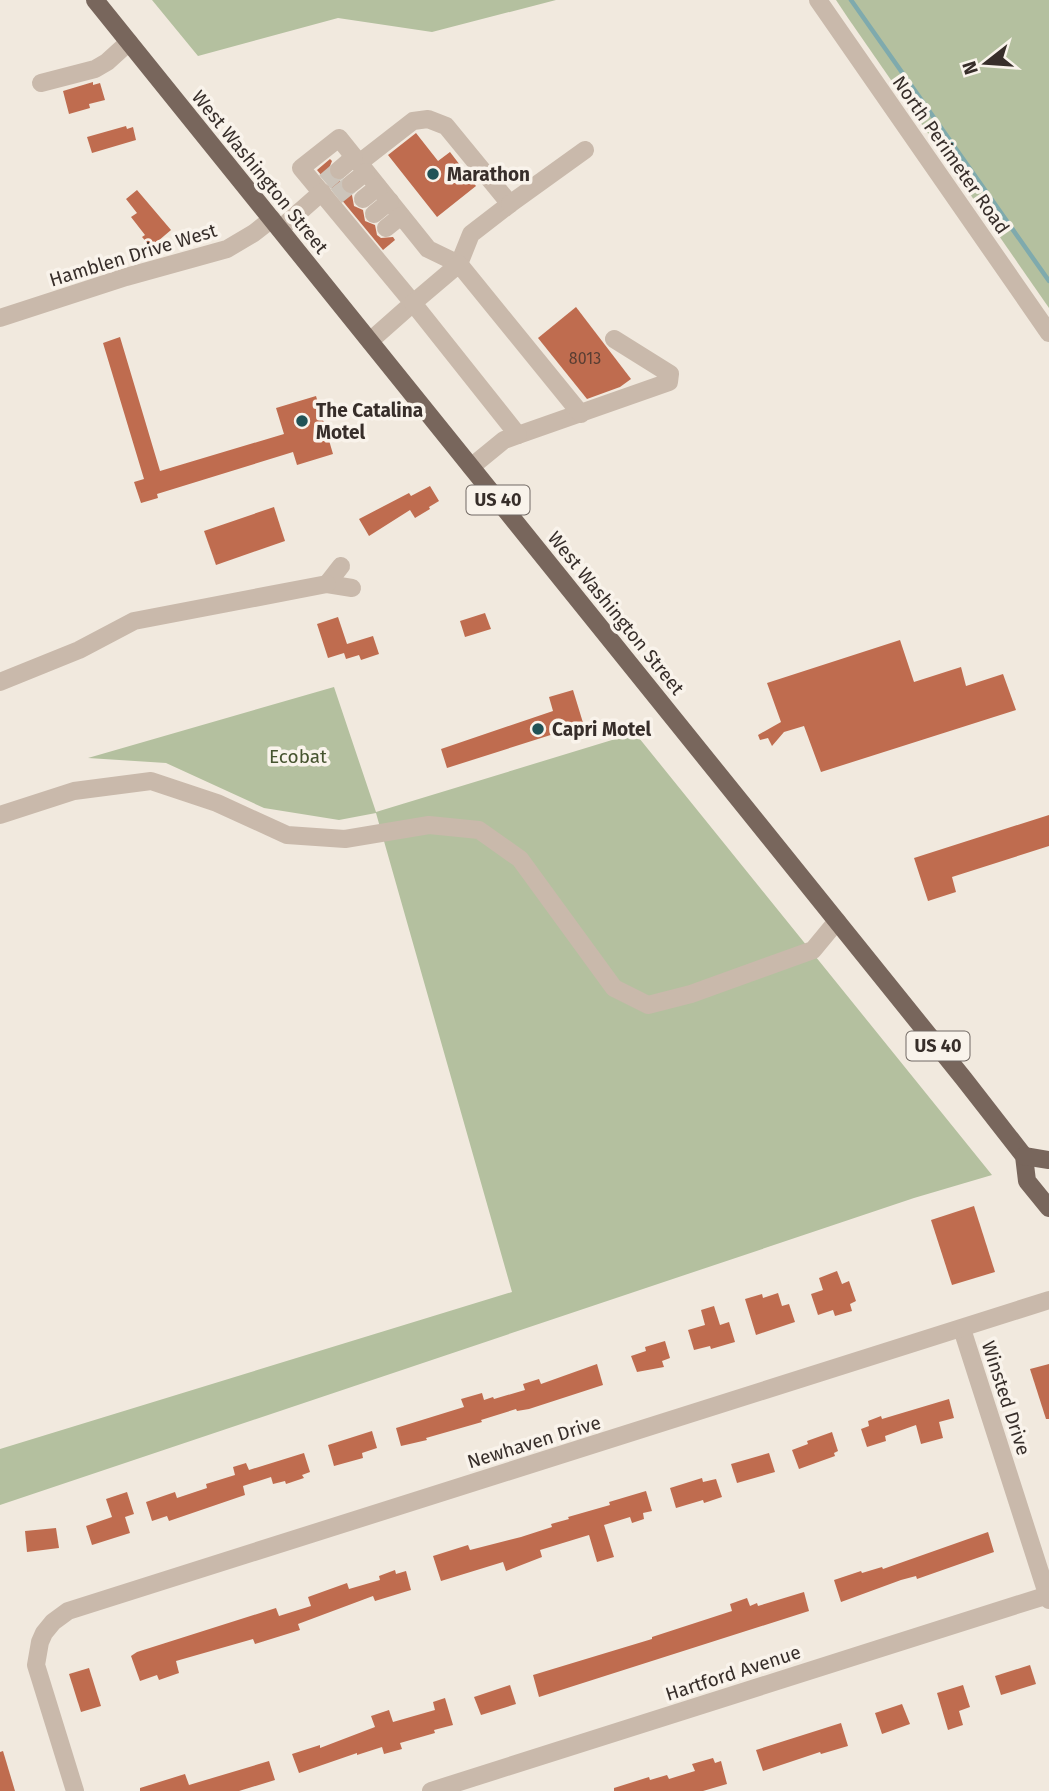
<svg xmlns="http://www.w3.org/2000/svg" width="1049" height="1791" font-family="'Fira Sans',sans-serif">
<rect width="100%" height="100%" fill="#f1e9de"/>
<g fill="#b4c09f">
<polygon points="152,0 556,0 432,32 338,18 198,56"/>
<polygon points="836,0 1049,0 1049,308 848,18"/>
<polygon points="334,687 376,812 635,733 992,1175 914,1198 0,1505 0,1449 512,1292 376,813 339,820 264,808 166,763 88,758"/>
</g>
<g fill="none" stroke-linecap="round" stroke-linejoin="round">
<polyline stroke="#7faaad" stroke-width="4.5" points="851,0 1049,281"/>
</g>
<g fill="#bf6c4f">
<polygon points="93,82 93,85 100,83 105,100 89,104 90,108 69,114 63,91"/>
<polygon points="126,126 127,129 133,127 136,140 92,153 87,137"/>
<polygon points="416,133 438,161 450,152 476,186 437,217 388,155"/>
<polygon points="330,159 332,161 328,171 330,177 340,181 343,192 352,195 354,206 363,210 365,221 375,225 377,235 381,238 393,237 395,240 383,250 317,170"/>
<polygon points="137,190 171,230 151,247 142,237 145,235 131,217 137,213 126,199"/>
<polygon points="576,307 631,379 620,387 587,399 538,338"/>
<polygon points="120,337 160,471 284,434 276,408 316,396 333,454 297,465 293,452 157,494 158,498 141,503 134,482 144,479 103,343"/>
<polygon points="430,486 439,501 429,507 430,509 415,518 410,510 369,536 359,519 409,493 411,496"/>
<polygon points="274,507 285,541 216,565 204,531"/>
<polygon points="485,613 491,629 465,637 460,621"/>
<polygon points="338,617 347,644 373,636 379,654 361,660 359,655 346,659 344,653 328,658 317,624"/>
<polygon points="900,640 914,682 961,667 966,686 1003,674 1016,710 821,772 804,726 784,732 772,746 768,738 760,740 758,735 781,722 767,683"/>
<polygon points="573,690 584,726 561,734 560,732 447,768 441,749 553,711 549,697"/>
<polygon points="1049,815 1049,846 952,877 956,892 928,901 914,858"/>
<polygon points="974,1206 995,1272 952,1285 931,1220"/>
<polygon points="837,1271 842,1284 849,1281 856,1301 850,1304 852,1311 835,1316 833,1310 818,1315 811,1294 823,1290 819,1278"/>
<polygon points="778,1293 782,1306 789,1304 795,1322 756,1335 745,1299 762,1294 763,1298"/>
<polygon points="714,1306 720,1325 729,1322 735,1342 711,1349 710,1346 694,1350 688,1330 705,1325 701,1310"/>
<polygon points="665,1341 670,1358 662,1361 664,1367 637,1372 631,1356 646,1351 645,1347"/>
<polygon points="597,1364 603,1385 529,1409 517,1411 516,1409 481,1420 482,1422 426,1438 427,1440 401,1446 396,1428 464,1407 461,1399 482,1393 484,1400 493,1397 494,1399 525,1390 523,1384 539,1379 541,1384"/>
<polygon points="1049,1364 1049,1419 1046,1419 1030,1369"/>
<polygon points="949,1399 954,1418 939,1422 943,1438 921,1444 916,1425 885,1436 886,1441 867,1447 861,1429 869,1426 868,1421 881,1416 882,1419"/>
<polygon points="372,1431 377,1448 362,1453 363,1458 334,1466 328,1445"/>
<polygon points="832,1432 838,1451 834,1453 835,1456 799,1469 792,1450 808,1444 807,1441"/>
<polygon points="304,1453 310,1472 302,1475 304,1478 286,1484 285,1481 273,1484 271,1477 243,1486 245,1495 169,1521 167,1516 152,1521 146,1502 175,1492 177,1498 207,1488 206,1484 235,1475 233,1467 246,1463 249,1470"/>
<polygon points="769,1453 775,1472 737,1483 731,1464"/>
<polygon points="702,1478 703,1482 716,1479 722,1497 704,1503 703,1500 676,1508 670,1488"/>
<polygon points="646,1491 652,1511 643,1513 644,1519 632,1523 630,1517 604,1525 614,1557 597,1562 589,1535 540,1550 542,1557 506,1571 503,1562 441,1581 433,1556 468,1545 470,1550 521,1537 552,1527 551,1524 569,1519 568,1517 610,1505 609,1502"/>
<polygon points="127,1492 134,1514 125,1517 130,1533 92,1545 86,1526 112,1517 106,1499"/>
<polygon points="56,1528 59,1548 27,1552 25,1531"/>
<polygon points="988,1532 994,1552 917,1579 916,1576 901,1580 841,1602 834,1580 861,1571 862,1573 882,1567 883,1569"/>
<polygon points="395,1570 396,1574 406,1571 411,1590 375,1601 373,1596 298,1624 300,1630 255,1644 253,1639 176,1661 179,1673 159,1680 157,1675 140,1681 131,1656 137,1652 276,1608 279,1616 311,1606 308,1597 347,1583 349,1589 380,1580 379,1576"/>
<polygon points="804,1592 809,1611 539,1697 533,1675 652,1639 652,1637 732,1611 730,1604 747,1598 750,1606 757,1603 758,1606"/>
<polygon points="1030,1665 1036,1684 1001,1695 995,1676"/>
<polygon points="89,1668 101,1706 81,1712 69,1674"/>
<polygon points="510,1685 516,1704 481,1715 474,1697"/>
<polygon points="963,1685 970,1707 959,1711 963,1725 948,1730 937,1693"/>
<polygon points="445,1698 453,1725 434,1730 435,1733 400,1743 402,1749 384,1754 382,1747 357,1755 357,1753 299,1773 292,1754 320,1745 320,1748 375,1727 371,1716 389,1710 393,1722 435,1710 433,1702"/>
<polygon points="902,1704 910,1724 882,1734 875,1713"/>
<polygon points="841,1723 848,1746 821,1754 820,1752 763,1771 756,1750"/>
<polygon points="3,1751 15,1791 0,1791 0,1752"/>
<polygon points="713,1758 715,1763 721,1761 727,1784 703,1791 614,1791 614,1788 649,1777 650,1780 667,1775 669,1779 695,1771 692,1764"/>
<polygon points="269,1761 275,1780 239,1791 140,1791 140,1788 185,1774 189,1785"/>
</g>
<g fill="none" stroke-linecap="round" stroke-linejoin="round">
<g stroke="#ccc4ba" stroke-width="18" stroke-dasharray="18 9" stroke-linecap="butt">
<polyline points="325,182 339,170"/>
<polyline points="336,196 351,184"/>
</g>
<g stroke="#c9b9ab" stroke-width="18">
<polyline points="818,0 1049,333"/>
<polyline points="41,83 95,69 107,62 129,42"/>
<polyline points="359,163 413,121 428,119 446,126 510,204 471,234 459,264 428,249 339,138 301,168 413,303 370,341"/>
<polyline points="339,170 354,157"/>
<polyline points="351,184 366,172"/>
<polyline points="363,199 378,187"/>
<polyline points="510,204 585,150"/>
<polyline points="374,214 390,201"/>
<polyline points="386,228 401,216"/>
<polyline points="280,229 322,192"/>
<polyline points="0,318 126,277 227,249 254,233 272,219"/>
<polyline points="518,435 669,382 670,374 614,339"/>
<polyline points="471,467 504,440 518,435 413,303 459,264 581,414"/>
<polyline points="341,566 327,584 352,588"/>
<polyline points="0,682 79,650 134,621 327,584"/>
<polyline points="0,815 74,791 151,781 217,803 287,835 345,839 429,825 479,830 520,859 614,988 648,1005 691,994 813,950 837,921"/>
<polyline points="962,1329 1049,1600"/>
<polyline points="75,1791 36,1665 40,1642 44,1633 53,1622 68,1611 1049,1300"/>
<polyline points="431,1791 1048,1595"/>
</g>
<g stroke="#78665c" stroke-width="18">
<polyline points="95,0 964,1079 1024,1156 1027,1181 1049,1208"/>
<polyline points="1024,1156 1049,1160"/>
</g>
</g>
<g fill="#215256" stroke="#f9f3eb" stroke-width="2.5">
<circle cx="433" cy="174" r="7"/>
<circle cx="302" cy="421" r="7"/>
<circle cx="538" cy="729" r="7"/>
</g>
<g text-anchor="middle" dominant-baseline="central" stroke-width="7" stroke-linejoin="round" paint-order="stroke">
<g font-size="16" fill="#593e33">
<text x="585" y="358">8013</text>
</g>
<g fill="#f9f3eb" stroke="#716964" stroke-width="2">
<rect x="466.5" y="485.5" width="63" height="29" rx="5"/>
<rect x="906.5" y="1031.5" width="63" height="29" rx="5"/>
</g>
<g font-size="18" font-weight="bold" fill="#372e2a">
<text x="498" y="500">US 40</text>
<text x="938" y="1046">US 40</text>
</g>
<g font-size="19" fill="#372e2a" stroke="#f9f3eb">
<text transform="translate(951 155) rotate(55)">North Perimeter Road</text>
<text transform="translate(260 172) rotate(51)">West Washington Street</text>
<text transform="translate(133 255) rotate(-17)">Hamblen Drive West</text>
<text transform="translate(616 613) rotate(51)">West Washington Street</text>
<text transform="translate(1006 1398) rotate(72)">Winsted Drive</text>
<text transform="translate(534 1442) rotate(-17)">Newhaven Drive</text>
<text transform="translate(733 1673) rotate(-18)">Hartford Avenue</text>
</g>
<g font-size="19" font-weight="bold" fill="#372e2a" stroke="#f9f3eb" text-anchor="start">
<text x="447" y="174">Marathon</text>
<text x="316" y="410">The Catalina<tspan x="316" dy="22">Motel</tspan></text>
<text x="552" y="729">Capri Motel</text>
</g>
<g font-size="19" fill="#46542f" stroke="#f9f3eb">
<text x="298" y="756">Ecobat</text>
</g>
</g>
<g transform="translate(986 63) rotate(253)" stroke="#f9f3eb" stroke-width="5" paint-order="stroke">
<path d="M0-5L12 26L0 18L-12 26Z" fill="#372e2a"/>
<text y="-10" font-size="19" font-weight="bold" text-anchor="middle" fill="#372e2a">N</text>
</g>
</svg>
